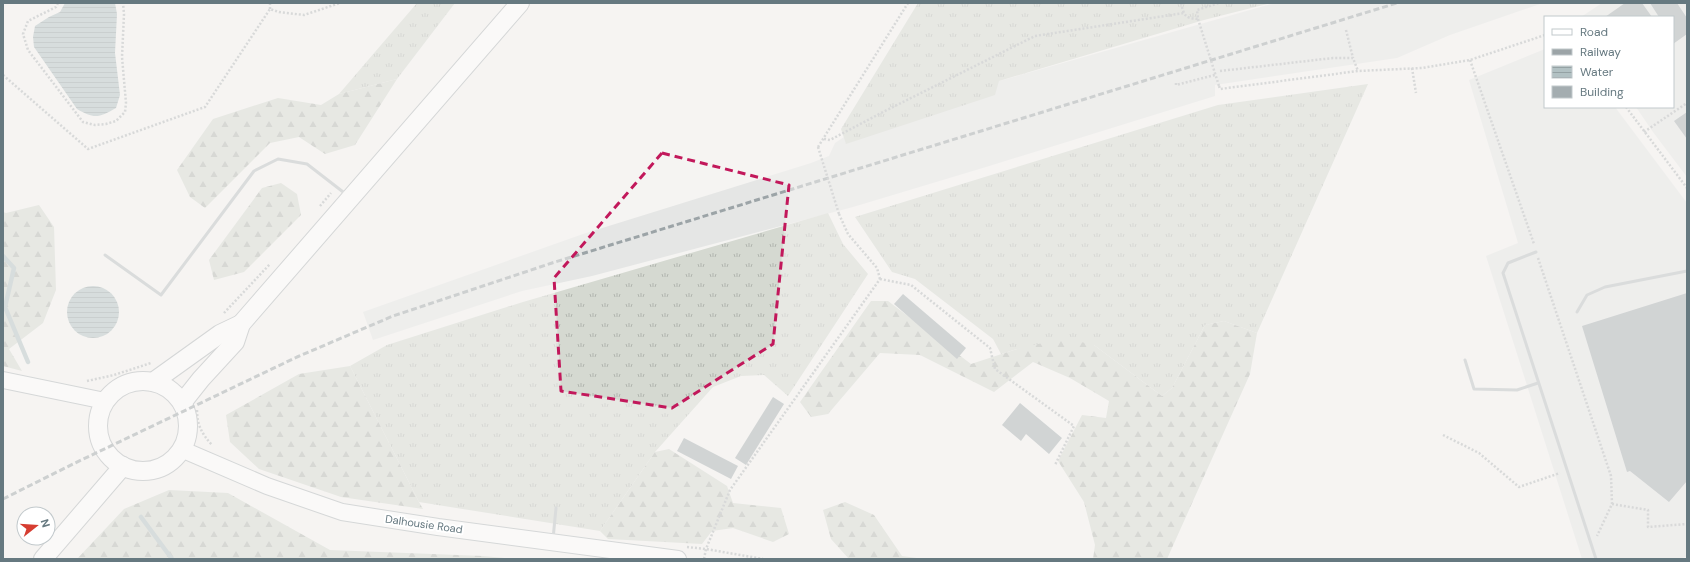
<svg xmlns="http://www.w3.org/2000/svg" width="1690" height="562" font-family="'DM Sans',sans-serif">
<defs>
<pattern id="grass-tufts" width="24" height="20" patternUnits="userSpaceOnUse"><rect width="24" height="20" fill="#d5d9d1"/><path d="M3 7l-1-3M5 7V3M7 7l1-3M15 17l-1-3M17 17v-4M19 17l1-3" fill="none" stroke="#b1b5af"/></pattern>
<pattern id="forest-firs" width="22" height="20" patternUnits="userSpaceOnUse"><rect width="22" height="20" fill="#d5d9d1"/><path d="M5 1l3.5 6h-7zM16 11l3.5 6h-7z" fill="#b1b5af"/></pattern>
<pattern id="water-rules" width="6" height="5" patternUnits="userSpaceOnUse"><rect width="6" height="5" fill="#b2c1c3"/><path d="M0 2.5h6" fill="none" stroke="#95a2a4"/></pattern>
</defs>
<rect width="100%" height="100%" fill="#f5f4f2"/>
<g fill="#e5e6e5">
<polygon points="1275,3 1543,3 1450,35 1397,58 1215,85 1215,96 986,167 853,207 592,276 522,291 373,340 363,312 583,234 811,163 829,156 835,143 847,135 999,81"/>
<polygon points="1602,3 1687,3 1687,177 1653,132 1636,107 1673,107 1673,17 1581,17"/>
<polygon points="1545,49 1545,107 1615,107 1687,203 1687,556 1681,559 1582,559 1486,256 1518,243 1469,80"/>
</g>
<g fill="url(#grass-tufts)">
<polygon points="417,3 455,3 397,79 339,94"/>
<polygon points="918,3 1271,3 1204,20 999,81 995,95 846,144 841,129"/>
<polygon points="1368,84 1257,333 1224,321 1205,325 1172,388 1162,396 1094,345 1017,349 1001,354 993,339 915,279 892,272 855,217 1218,105"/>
<polygon points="828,213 843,244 868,274 788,396 764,375 741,376 713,387 655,452 600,531 419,502 350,366 387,345 523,302"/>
</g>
<g fill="url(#forest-firs)">
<polygon points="397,79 355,145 325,154 299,137 270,143 205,208 190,197 177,170 213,119 278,98 321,105 339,94"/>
<polygon points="281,183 297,194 301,215 244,272 214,280 209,260 262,188"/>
<polygon points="39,205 54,227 56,290 43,323 9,349 22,371 3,366 3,212 6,213"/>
<polygon points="871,301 888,301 971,364 1017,349 1064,338 1094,345 1162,396 1172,388 1205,325 1224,321 1257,333 1250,374 1167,559 1093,559 1095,545 1084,502 1058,461 1082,415 1106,418 1109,401 1070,378 1033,362 994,392 920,355 880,353 828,414 811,417 800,402"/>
<polygon points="350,366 419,502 423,509 341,497 259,469 230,442 226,415 299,374"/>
<polygon points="669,449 727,486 733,503 781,508 789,534 773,542 733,528 712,531 702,544 608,539 600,531 655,452"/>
<polygon points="169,490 228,493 330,550 483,556 515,559 77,559 124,509"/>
<polygon points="845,502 874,515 902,556 924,559 849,559 831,539 823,510"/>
</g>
<g fill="url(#water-rules)">
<path d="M65,3h50l2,11 -2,39 5,42 -4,13c-17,10 -22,11 -39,1l-43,-62 -1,-10 2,-11 14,-9 11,-5z"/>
<circle cx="93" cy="312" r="26"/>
</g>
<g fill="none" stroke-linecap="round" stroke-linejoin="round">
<g stroke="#b2c1c3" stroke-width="4.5">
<polyline points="3,256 14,268 5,307 28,362"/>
<polyline points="141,517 172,559"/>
</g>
</g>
<g fill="#a4adb0">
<polygon points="1625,3 1642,3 1652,17 1605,17"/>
<polygon points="1650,3 1677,3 1687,18 1687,34 1673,44 1673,17 1659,17"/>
<polygon points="1687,112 1687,139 1674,121"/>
<polygon points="1687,293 1687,481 1669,502 1630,471 1627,472 1582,326"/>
<polygon points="903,294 966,348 957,359 894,304"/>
<polygon points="773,397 784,404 746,465 735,458"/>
<polygon points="1020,403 1062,438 1049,454 1026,434 1021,441 1002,425"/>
<polygon points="684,438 738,466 731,479 677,451"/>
</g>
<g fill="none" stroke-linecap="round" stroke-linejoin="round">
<g stroke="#aeb5b8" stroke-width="18">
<g id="secondary">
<polyline points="3,380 105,401"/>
<polyline points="181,449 267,486 342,512 438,527 678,559"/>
</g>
</g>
<g stroke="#adb3b6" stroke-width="20">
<g id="primary">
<circle cx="143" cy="426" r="45"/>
<polyline points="153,382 220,334 241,324"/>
<polyline points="182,403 201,379 235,342 241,324 520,3"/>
<polyline points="43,559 123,466"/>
</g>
</g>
<g stroke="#b4b8ba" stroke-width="2.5" stroke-dasharray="2 2" stroke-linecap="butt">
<polyline points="58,3 56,7 28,21 23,34 28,50 83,122 95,125 106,124 116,121 125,112 126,103 122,57 124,14 123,3"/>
<path d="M1181,3c3,13 4,15 17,16l-1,-9 22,-7"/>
<polyline points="270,9 270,3"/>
<polyline points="1346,30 1353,58"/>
<polyline points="1470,60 1534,244"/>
<polyline points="1412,68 1416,93"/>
<polyline points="1220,71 1333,58 1353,58 1358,71"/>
<polyline points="3,75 88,149 205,107 270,9 279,12 304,15 340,3"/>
<polyline points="1176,83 1176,85 1215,75"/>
<polyline points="1219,86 1220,89 1358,71 1422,68 1470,60 1545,35"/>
<polyline points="1626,107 1687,188"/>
<polyline points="1644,132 1687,103"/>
<polyline points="824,139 830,140 883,112 1035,36 1184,13"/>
<polyline points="818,147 908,3"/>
<polyline points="320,206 331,193"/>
<polyline points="839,214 848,234 877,268 880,279"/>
<polyline points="1538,258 1611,476 1612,504 1597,536"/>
<polyline points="880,279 911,285 990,348 995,369 1074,426 1055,465"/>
<polyline points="224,313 270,264"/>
<polyline points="87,381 114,375 151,363"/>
<path d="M197,410c0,15 5,24 15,35"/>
<polyline points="1443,435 1479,453 1519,487 1560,473"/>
<polyline points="1612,504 1648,510 1648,527 1687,524"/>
<polyline points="687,547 706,549 763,559"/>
<polyline points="704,559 706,549 730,490 880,279"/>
</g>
<g stroke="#b9bfc1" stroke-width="3">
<polyline points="1536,252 1508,263 1503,273 1596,559"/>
<polyline points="105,255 161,295 254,171 278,159 307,164 347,195"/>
<polyline points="1577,312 1587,295 1605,287 1687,271"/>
<polyline points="1465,360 1474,389 1517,390 1538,383"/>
<polyline points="553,539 556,508"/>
</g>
<use href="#secondary" stroke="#fff" stroke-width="16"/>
<use href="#primary" stroke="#fff" stroke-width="18"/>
<polyline stroke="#9ca4a7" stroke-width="3" stroke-dasharray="6 3" stroke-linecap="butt" points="3,499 75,463 297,357 393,316 552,263 1397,3"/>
<g stroke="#b4b8ba" stroke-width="2.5" stroke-dasharray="2 2" stroke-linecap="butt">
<polyline points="1198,19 1219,86"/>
<polyline points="818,147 839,214"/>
</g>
</g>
<path d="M0 0H1690V562H0ZM662,153l127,32 -16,159 -101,64 -111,-17 -7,-113z" fill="#f5f4f2" fill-opacity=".55" fill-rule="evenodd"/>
<path fill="none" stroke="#c2185b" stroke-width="3" stroke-dasharray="8 5" stroke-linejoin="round" d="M662,153l127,32 -16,159 -101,64 -111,-17 -7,-113z"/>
<g text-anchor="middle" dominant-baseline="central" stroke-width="4" stroke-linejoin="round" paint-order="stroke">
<g font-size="11" fill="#667980" stroke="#fff">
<text transform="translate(424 524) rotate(8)">Dalhousie Road</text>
</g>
</g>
<rect width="1690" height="562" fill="none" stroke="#667980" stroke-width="8"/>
<rect x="1544" y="16" width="130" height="92" fill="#ffffff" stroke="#c2c9cc"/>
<rect x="1552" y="29" width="20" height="6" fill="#ffffff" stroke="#c2c9cc"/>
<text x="1580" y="36" font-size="12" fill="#667980">Road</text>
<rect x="1552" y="49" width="20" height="6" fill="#9ca4a7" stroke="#c2c9cc"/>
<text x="1580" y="56" font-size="12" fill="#667980">Railway</text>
<rect x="1552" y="66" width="20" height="12" fill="url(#water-rules)" stroke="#c2c9cc"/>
<text x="1580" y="76" font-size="12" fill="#667980">Water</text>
<rect x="1552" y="86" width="20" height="12" fill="#a4adb0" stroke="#c2c9cc"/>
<text x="1580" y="96" font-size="12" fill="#667980">Building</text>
<g transform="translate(36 526) rotate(73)"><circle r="19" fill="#ffffff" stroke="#c2c9cc"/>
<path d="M0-3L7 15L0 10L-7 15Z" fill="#d63d31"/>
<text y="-6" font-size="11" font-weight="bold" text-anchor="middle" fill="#667980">N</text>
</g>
</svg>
